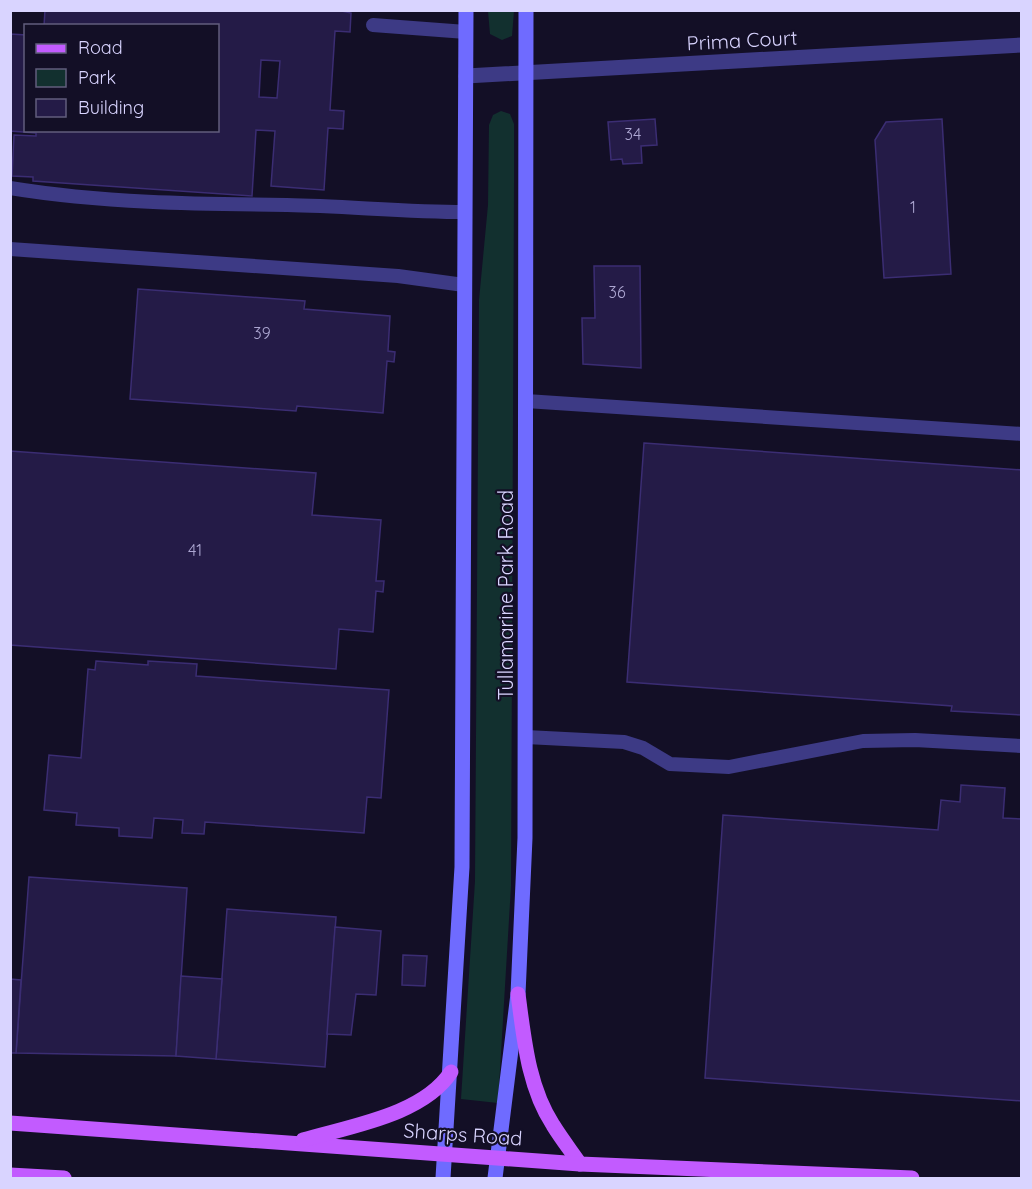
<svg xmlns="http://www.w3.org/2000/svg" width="1032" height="1189" font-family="Quicksand,sans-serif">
<rect width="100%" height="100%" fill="#130f26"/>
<g fill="#12302f">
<polygon points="488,11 514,11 512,36 502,40 490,34"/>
<polygon points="501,111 510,114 514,124 514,182 511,886 498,1103 461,1099 475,881 479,300 488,205 489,125 493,115"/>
</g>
<g fill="#241b47" stroke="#3b2d73" stroke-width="1.5" fill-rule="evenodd">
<path d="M45,10h292l14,3 -1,19 -15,-1 -5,79 14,1 -1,18 -15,-1 -4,62 -53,-4 4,-55 -19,-1 -4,66 -219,-15v-4l-21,-1 2,-41 22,1v-3l-26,-2 1,-97 15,1v95h192v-104h-174zM261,60l19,1 -3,37 -18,-1z"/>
<polygon points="655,119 657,145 641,146 642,163 623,164 622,159 611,160 608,122"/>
<polygon points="942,119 951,274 884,278 875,140 886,122"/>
<polygon points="594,266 640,266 641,368 583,364 582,318 595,318"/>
<polygon points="138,289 305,301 304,309 390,316 388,351 395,352 394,362 387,361 383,413 297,406 296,411 130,399"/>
<polygon points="644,443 1022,470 1022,715 951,711 952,706 627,682"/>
<polygon points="10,451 316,473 312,515 381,520 376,581 384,581 383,592 376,591 373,632 339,629 336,669 10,645"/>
<polygon points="96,661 148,665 148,661 197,664 196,676 389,690 381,798 367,797 364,833 205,822 204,834 182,833 183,820 154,818 152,838 119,836 119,828 76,825 77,813 44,810 49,755 81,758 88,669 95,670"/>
<polygon points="961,785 1005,788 1003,818 1022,819 1022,1101 705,1078 723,815 938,830 941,800 960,802"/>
<polygon points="29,877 187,888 176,1056 16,1053"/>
<polygon points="227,909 336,917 325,1067 216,1059"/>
<polygon points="335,927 381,931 376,995 356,994 351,1035 327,1034"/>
<polygon points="403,955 427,956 425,986 402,985"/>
<polygon points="181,976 222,979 216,1059 176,1056"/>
<polygon points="10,979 21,980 16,1053 10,1053"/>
</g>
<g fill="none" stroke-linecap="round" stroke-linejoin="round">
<g stroke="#3d3a85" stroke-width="14">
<polyline points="373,25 466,32"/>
<path d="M10,188c92,15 185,16 277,17 59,1 118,7 178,7"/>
<polyline points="10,249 398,276 464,285"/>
<polyline points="526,401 1022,434"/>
<polyline points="526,737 624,742 643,748 670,764 729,767 863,741 915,740 1022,746"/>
</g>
<polyline stroke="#3d3a85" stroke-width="15" points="466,76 1022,45"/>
<g stroke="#6f6bff" stroke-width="15">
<polyline points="443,1178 462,867 466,10"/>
<polyline points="495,1178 518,994 525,838 526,10"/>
</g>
<g stroke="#c25bff" stroke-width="15">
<path d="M518,994c6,44 10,93 35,131 8,13 18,26 27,39"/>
<polyline points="10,1123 580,1164 912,1178"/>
<path d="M303,1140c47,-14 120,-25 148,-68"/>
<polyline points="10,1175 64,1178"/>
</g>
</g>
<g text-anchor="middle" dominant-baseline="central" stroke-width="4.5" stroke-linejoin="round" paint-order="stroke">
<g font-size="16" fill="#aca6d1">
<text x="633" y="134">34</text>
<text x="913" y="207">1</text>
<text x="617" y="292">36</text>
<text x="262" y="333">39</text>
<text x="195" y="550">41</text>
</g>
<g font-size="20" fill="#d9d4ff" stroke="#130f26">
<text transform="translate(742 40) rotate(-3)">Prima Court</text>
<text transform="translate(505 595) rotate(-90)">Tullamarine Park Road</text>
<text transform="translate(463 1134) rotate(4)">Sharps Road</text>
</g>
</g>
<rect width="1032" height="1189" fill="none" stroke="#d9d4ff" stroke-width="24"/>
<rect x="24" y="24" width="195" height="108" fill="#130f26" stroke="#625e7d" stroke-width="1.5"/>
<rect x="36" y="44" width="30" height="9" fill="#c25bff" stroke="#625e7d" stroke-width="1.5"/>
<text x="78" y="54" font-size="18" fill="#d9d4ff">Road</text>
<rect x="36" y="69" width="30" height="18" fill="#12302f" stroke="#625e7d" stroke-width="1.5"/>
<text x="78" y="84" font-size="18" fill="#d9d4ff">Park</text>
<rect x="36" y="99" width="30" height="18" fill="#241b47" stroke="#625e7d" stroke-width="1.5"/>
<text x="78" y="114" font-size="18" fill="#d9d4ff">Building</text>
</svg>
